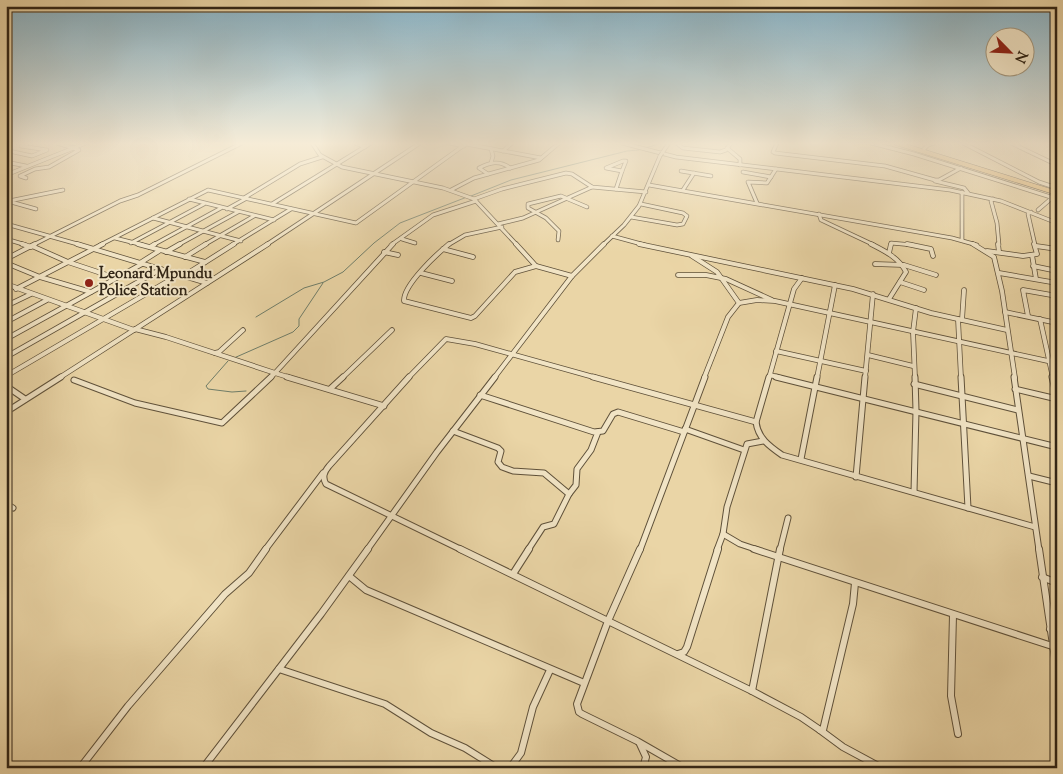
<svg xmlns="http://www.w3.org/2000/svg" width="1063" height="774" font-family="'Sorts Mill Goudy',serif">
<rect width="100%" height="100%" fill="#ead5a6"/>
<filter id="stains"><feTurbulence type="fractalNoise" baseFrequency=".004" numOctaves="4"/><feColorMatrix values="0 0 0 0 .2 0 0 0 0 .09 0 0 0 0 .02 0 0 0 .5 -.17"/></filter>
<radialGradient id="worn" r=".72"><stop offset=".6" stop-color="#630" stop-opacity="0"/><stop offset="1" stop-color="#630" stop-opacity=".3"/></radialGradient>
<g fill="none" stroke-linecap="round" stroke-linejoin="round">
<g stroke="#6f7e6a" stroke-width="1">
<polyline points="645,148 662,143"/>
<polyline points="471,196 511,180 627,151 639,150"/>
<polyline points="256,317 304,288 324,282 343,272 374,243 400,223 467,197"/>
<polyline points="234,358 293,332 299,326 299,319 323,283"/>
<polyline points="228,361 206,386 208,389 232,392 246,391"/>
</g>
<g stroke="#5f513a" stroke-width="4.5">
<g id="minor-far3">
<polyline points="312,143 320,155 342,167 443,188 474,199 517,245"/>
<polyline points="355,143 365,147"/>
<polyline points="449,143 464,146"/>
<polyline points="622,143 676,157 950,190 1001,201 1057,223"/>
<polyline points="676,143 683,148 720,152 726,150 731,143"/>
<polyline points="777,143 773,152 775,153 885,166 935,180 939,180 961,168"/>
<polyline points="871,143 914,154 1057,199"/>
<polyline points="963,143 1039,182 1057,188"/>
<polyline points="1011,143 1057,165"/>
<polyline points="466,144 541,158"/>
<polyline points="6,145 10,143"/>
<polyline points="727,148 740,159 740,165"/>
<polyline points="491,149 493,156 491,163"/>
<polyline points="9,151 32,156 47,150 21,146 28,143"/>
<polyline points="503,151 512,143"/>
<polyline points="922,151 928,145 934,143"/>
<polyline points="662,153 669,143"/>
<polygon points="623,161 626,161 622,171 606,168"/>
<polyline points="6,162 26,166"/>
<polyline points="681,171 711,176"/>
<polyline points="743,172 771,177"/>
<path d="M488,174l-9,-6c11,-6 21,-8 31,0"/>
<polyline points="6,175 86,143"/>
<polyline points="26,178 20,176 35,169 49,167 79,150 57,143"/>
<polyline points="935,181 964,188 968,193"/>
<polyline points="649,185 952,238 977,245"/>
<polyline points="616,189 622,171"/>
<polyline points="451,190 474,178 539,160 559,143"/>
<polyline points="683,190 694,173"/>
<polyline points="962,192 962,240"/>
<polyline points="244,198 300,164 322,157"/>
<polyline points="189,199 274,220"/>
<polyline points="474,199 502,189 566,173 572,174 592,187 646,192"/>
<polyline points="993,199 991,201 997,223 999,245"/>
<polyline points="9,201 63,190"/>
<polyline points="11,202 36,209"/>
<polyline points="757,203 748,182 767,183 776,169"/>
<polyline points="272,204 371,143"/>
<polyline points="227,209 247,198"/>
<polyline points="1038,210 1053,197"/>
<polyline points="1031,212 1028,214 1035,245"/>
<polyline points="819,214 821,220 874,245"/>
<polyline points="631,217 677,225 683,224 687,216 683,213 641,204"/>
<polyline points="153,218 241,241"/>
<polyline points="6,224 81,245"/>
<polyline points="498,224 523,218 592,187"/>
<polyline points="612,236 645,245"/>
<polyline points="115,238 143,245"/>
<polyline points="6,239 26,245"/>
<polyline points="402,239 415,243"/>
<polyline points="558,240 559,231 546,218 528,208 528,204 561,196 587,207"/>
<polyline points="131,243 204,204"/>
<polyline points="33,245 120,201 138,195 242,143"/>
<polyline points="100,245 208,190 356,223 467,143"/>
<polyline points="153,245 221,208"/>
<polyline points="178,245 238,212"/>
<polyline points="204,245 254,216"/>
<polyline points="232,245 291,209"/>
<polyline points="266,245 420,143"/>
<polyline points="391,245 433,215 476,201"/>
<polyline points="448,245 465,235 502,227"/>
<polyline points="603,245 624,225 639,206 660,156"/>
<polyline points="891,245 891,243 913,245"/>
</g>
</g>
<g stroke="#5f513a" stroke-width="5.5">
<g id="minor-far2">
<polyline points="22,244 31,247"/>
<polyline points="77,244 207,283"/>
<polyline points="138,244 205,262"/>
<path d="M449,244c-12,10 -46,41 -45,57l67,17 4,-2 40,-44 21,-6"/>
<polyline points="516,244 536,266 572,276"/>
<polyline points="639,244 853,289 931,313 1007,330"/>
<path d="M871,244c14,7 28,14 35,28l-17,27"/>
<polyline points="907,244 931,249 933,256"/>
<polyline points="973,244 994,257 1002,291 1015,378"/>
<polyline points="998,244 999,252"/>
<polyline points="32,246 68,262 116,278"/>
<polyline points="1036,246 1057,249"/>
<polyline points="150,247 155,244"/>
<polyline points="443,249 473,257"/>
<polyline points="987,251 1023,256 1037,254 1034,244"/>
<polyline points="166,252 180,244"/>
<polyline points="384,252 398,255"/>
<polyline points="889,253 891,244"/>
<polyline points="1032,255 1036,279"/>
<polyline points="692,256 717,272 739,303 728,317 704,378"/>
<polyline points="185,257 206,244"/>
<polyline points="6,259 35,244"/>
<polyline points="6,263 40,277 91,292"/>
<polyline points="140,263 159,251"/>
<polyline points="875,264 904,265 936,275"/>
<polyline points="1033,266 1057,271"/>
<polyline points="421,273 452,281"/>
<polyline points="999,273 1057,283"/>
<polyline points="185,275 234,244"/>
<polyline points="678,275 706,275 726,279 772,300"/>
<polyline points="900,282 924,290"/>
<polyline points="6,284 134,330"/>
<polyline points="16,289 103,244"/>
<polyline points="1053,295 1057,315"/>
<polyline points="739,303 757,300 775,301 1057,363"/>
<polyline points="6,306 31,294"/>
<polyline points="1005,312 1057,323"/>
<polyline points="1028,316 1023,290 1057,296"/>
<polyline points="958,319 961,378"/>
<polyline points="1040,319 1053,378"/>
<polyline points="962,320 964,290"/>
<polyline points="6,322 47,300"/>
<polyline points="135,329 166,337 275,373 270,378"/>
<polyline points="6,339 142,264"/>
<polyline points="776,351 866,371"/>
<polyline points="215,353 219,352 243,330"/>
<polyline points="868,355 913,366"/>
<polyline points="6,357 161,269"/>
<polyline points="770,375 781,378"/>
<polyline points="6,376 180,274"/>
<polyline points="59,378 268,244"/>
<polyline points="291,378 275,373 393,244"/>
<polyline points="342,378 392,330"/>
<polyline points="408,378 446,339 475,344 597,378"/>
<polyline points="494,378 572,276 604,244"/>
<polyline points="769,378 794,289 802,278"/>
<polyline points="817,378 835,285"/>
<polyline points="865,378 873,294"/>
<polyline points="915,378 913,332 916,308"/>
</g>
</g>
<g stroke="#5f513a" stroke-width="7">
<g id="minor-far1">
<polyline points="287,377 384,406"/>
<path d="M409,377l-80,89c-5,6 -7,11 -3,18l136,66"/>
<polyline points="593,377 756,422"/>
<path d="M769,377l-13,45c2,16 13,24 26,33l253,72"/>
<polyline points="776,377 1057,447"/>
<polyline points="961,377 968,508"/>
<polyline points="1014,377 1039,550"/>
<polyline points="1052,377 1057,398"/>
<polyline points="74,380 135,403 222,423 271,377"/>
<polyline points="914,384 1018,410"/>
<polyline points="6,386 25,399"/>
<polyline points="330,389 343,377"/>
<polyline points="1015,389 1057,399"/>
<polyline points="480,395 594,432 603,431 613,414 618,412 684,432"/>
<polyline points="6,412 61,377"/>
<polyline points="685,429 744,450"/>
<polyline points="453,431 498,448 501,451 498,462 502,467 513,471 544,473 569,494"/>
<polyline points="801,459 817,377"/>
<polyline points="1029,476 1057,483"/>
<polyline points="856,477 865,377"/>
<polyline points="914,492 916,411 915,377"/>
<polyline points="6,504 13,508"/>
<polyline points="723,534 740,544 758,550"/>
<polyline points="265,550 323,473"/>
<polyline points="367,550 437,452 495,377"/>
<polyline points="528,550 543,527 554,524 569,494 576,485 577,469 591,450 598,432"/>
<polyline points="640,550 705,377"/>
<polyline points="717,550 723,534 727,507 747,444 763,441"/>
<polyline points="780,550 788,518"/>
</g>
</g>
<g stroke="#5f513a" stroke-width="8">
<g id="minor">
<polyline points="460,549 752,691 801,717 820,730 823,730 853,604 855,583"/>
<polyline points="640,549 608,621 577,704 579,712 582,714 637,741 684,768"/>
<polyline points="754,549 1052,646"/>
<polyline points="1039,549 1057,672"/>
<polyline points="513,574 529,549"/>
<polyline points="349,576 366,590 584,683"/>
<polyline points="1042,577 1057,583"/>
<polyline points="953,615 951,696 958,734"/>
<polyline points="1050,629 1057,632"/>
<polyline points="678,654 684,652 687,647 718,549"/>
<polyline points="279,669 385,704 431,733 465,748 497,768"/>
<polyline points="752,691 780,549"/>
<polyline points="820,730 843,747 882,768"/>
<polyline points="640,744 646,757 643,768"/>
<polyline points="80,768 128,706 225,594 249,573 266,549"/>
<polyline points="203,768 321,614 368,549"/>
<polyline points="510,768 521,753 533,707 550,670"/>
</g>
</g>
<g stroke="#312516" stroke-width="5">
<polyline id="major" points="896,143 1057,193"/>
</g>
<use href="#minor-far3" stroke="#f1e4c5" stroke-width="3"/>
<use href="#minor-far2" stroke="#f1e4c5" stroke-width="4"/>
<use href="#minor-far1" stroke="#f1e4c5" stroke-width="5"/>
<use href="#minor" stroke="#f1e4c5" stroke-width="6"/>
<use href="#major" stroke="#e5ba73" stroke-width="4"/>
<g stroke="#5f513a" stroke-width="4.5" stroke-linecap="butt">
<polyline id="minor-bridge" points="660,156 662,153"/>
</g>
<use href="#minor-bridge" stroke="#f1e4c5" stroke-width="3"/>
</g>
<linearGradient id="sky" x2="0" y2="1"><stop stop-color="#88b6cc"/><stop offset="0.57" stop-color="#f6ecd7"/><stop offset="1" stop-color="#f6ecd7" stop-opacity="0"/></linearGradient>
<rect width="1063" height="252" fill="url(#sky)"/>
<circle fill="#8f2418" stroke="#f1e4c5" stroke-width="2" cx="89" cy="283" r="5"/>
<g text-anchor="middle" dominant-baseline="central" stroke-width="4" stroke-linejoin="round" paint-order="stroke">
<g font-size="15" font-weight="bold" fill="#312516" stroke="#f1e4c5" text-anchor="start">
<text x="99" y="274">Leonard Mpundu<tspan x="99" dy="17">Police Station</tspan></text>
</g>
</g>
<rect width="1063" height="774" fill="none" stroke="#ead5a6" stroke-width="25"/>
<rect x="8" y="8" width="1048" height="759" fill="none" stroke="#312516" stroke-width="2.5"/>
<rect x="12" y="12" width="1038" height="749" fill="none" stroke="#312516"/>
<g transform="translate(1010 52) rotate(114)"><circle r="24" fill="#f1e4c5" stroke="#a4987f"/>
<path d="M0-4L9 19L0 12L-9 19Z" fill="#8f2418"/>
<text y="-8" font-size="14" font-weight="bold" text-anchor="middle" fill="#312516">N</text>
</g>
<rect width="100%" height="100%" filter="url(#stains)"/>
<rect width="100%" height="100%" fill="url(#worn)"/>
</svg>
